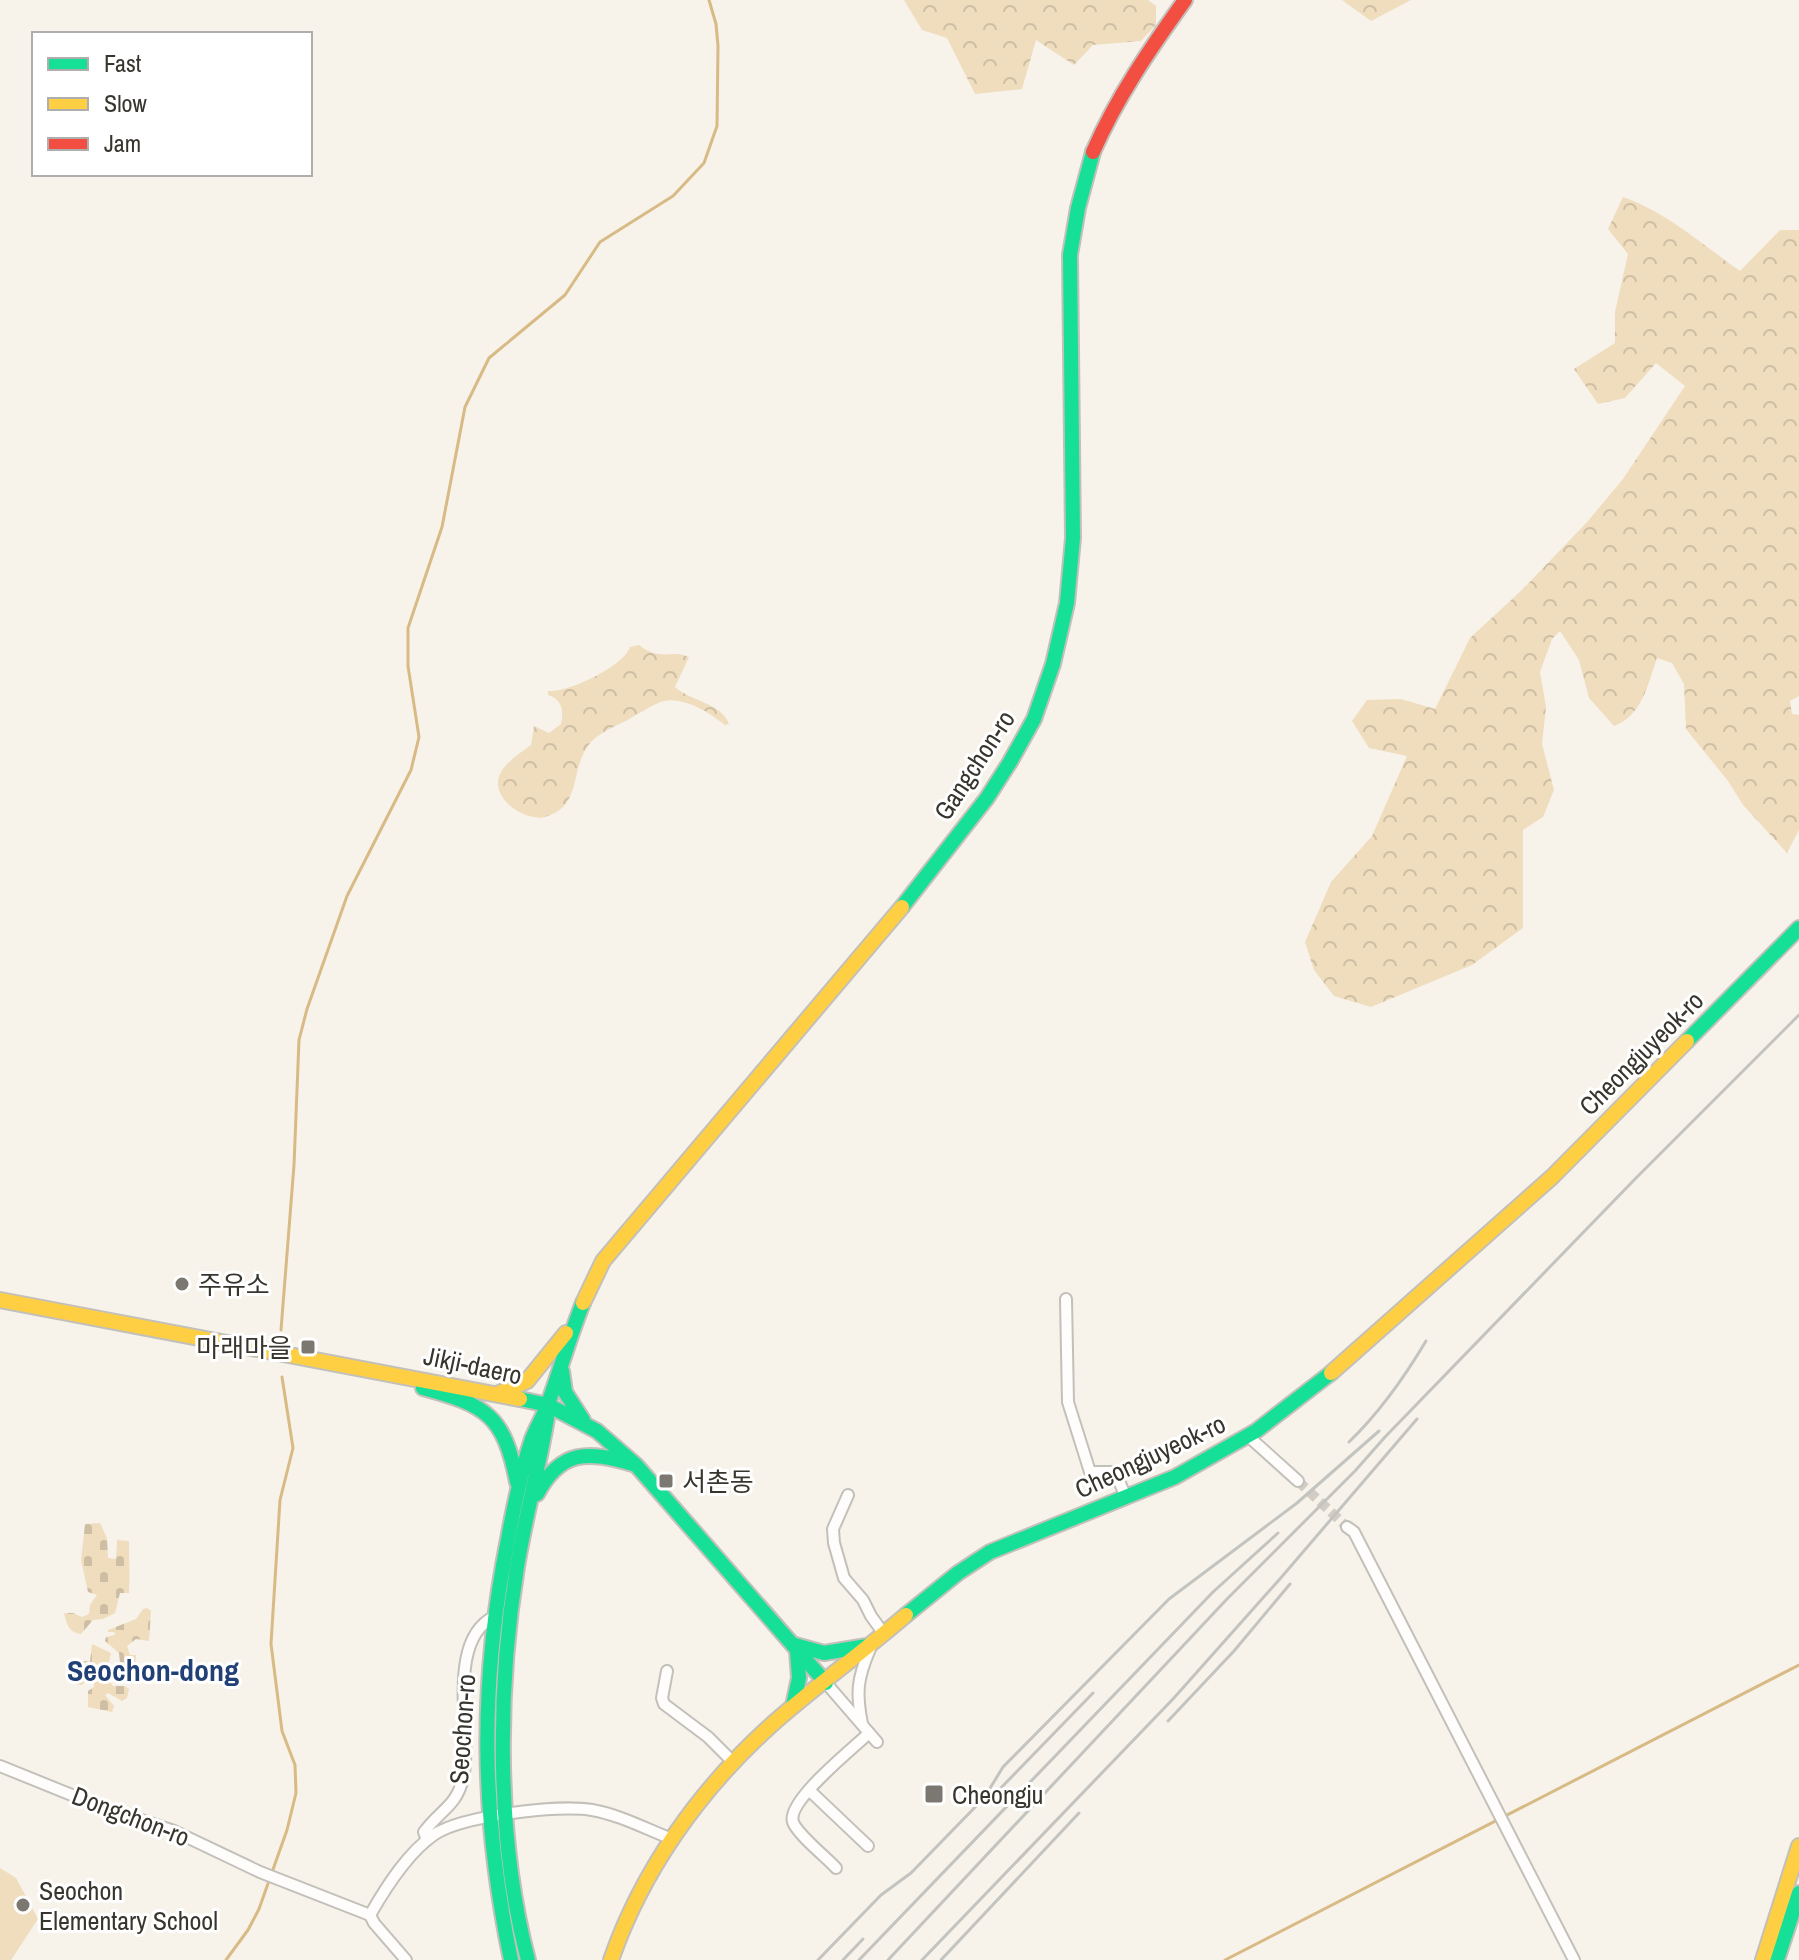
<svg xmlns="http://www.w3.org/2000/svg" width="1799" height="1960" font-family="'Archivo Narrow','Noto Sans KR',sans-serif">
<defs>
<pattern id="forest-crowns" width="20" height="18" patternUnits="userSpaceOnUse" patternTransform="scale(2)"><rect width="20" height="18" fill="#efddbd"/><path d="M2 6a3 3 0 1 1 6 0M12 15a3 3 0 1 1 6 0" fill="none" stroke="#cebea3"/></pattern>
<pattern id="cemetery-stones" width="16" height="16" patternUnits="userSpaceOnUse" patternTransform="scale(2)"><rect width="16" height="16" fill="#efddbd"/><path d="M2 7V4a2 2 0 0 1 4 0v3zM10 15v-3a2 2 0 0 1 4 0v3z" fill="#cebea3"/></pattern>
</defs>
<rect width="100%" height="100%" fill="#f7f3eb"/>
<g fill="url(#forest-crowns)">
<polygon points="904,0 1148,0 1156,6 1156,25 1141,41 1093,45 1074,65 1036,40 1022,89 975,94 947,38 922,30"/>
<polygon points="1342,0 1411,0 1371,21"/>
<path d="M1623,197c43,15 80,48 117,74l40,-41h19v466l-9,5 2,13 7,1v115l-12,23 -44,-48 -15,-24 -42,-52 -2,-45 -12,-21 -15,-5c-9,26 -15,58 -43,68l-25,-28 -10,-38 -19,-29 -8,8 -12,33 6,35 -4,37 12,46 -11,27 -20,13v98l-51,37 -101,42 -37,-11 -20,-26 -9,-28 26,-60 41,-46 35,-80 -38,-8 -17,-27 15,-21 34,-1 34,10 35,-71 53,-49 65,-68 35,-42 62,-93 -29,-23 -31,35 -27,6 -24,-35 41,-26v-31l13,-58 -20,-25z"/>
<path d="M639,645c22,17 31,4 50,12l-14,30c15,14 47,16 54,37l-4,1c-16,-13 -46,-32 -67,-22 -9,4 -18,10 -27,15 -14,8 -30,13 -41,25 -22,28 -6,62 -45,74 -20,5 -56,-19 -45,-43 6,-12 20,-21 31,-29l3,-19 15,7 12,-9c3,-13 1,-25 -13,-29v-4c20,2 76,-25 82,-44z"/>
</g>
<g fill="url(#cemetery-stones)">
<path d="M100,1523l7,15 1,20 8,1 1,-19 12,1c0,18 1,34 0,52h-9l-5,20 -12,6 -10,1 -12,14c-13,-2 -14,-10 -17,-21h9l9,4 7,-3 1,-9 7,-10 -9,-3 -7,-32 4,-36z"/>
<polygon points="147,1608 151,1611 149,1641 136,1639 127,1646 130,1655 136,1655 134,1677 119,1675 108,1679 113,1686 125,1686 129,1689 127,1698 122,1701 108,1693 105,1695 114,1706 112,1712 88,1707 88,1691 94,1687 94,1681 90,1676 82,1685 75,1684 71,1659 90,1662 92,1644 111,1653 108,1666 120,1663 119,1653 105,1641 106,1637 115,1635 114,1632 108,1632 108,1630 136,1619 143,1609"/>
</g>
<polygon fill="#efddbd" points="0,1868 16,1878 38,1919 11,1960 0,1960"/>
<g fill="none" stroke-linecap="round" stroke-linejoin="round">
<g stroke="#d8ba84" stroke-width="3">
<polyline points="281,1330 294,1165 299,1040 307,1009 347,896 411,770 419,737 408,666 408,628 442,527 465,407 489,358 565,295 600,242 673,196 704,163 717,126 718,46 716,24 709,0"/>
<polyline points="226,1960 248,1930 259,1909 287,1830 296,1793 295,1765 282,1731 271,1644 280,1500 293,1448 282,1377"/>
<polyline points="1225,1960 1799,1665"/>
</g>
<polyline stroke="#d1cdc5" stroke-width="10" stroke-dasharray="10 5" stroke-linecap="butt" points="1298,1481 1347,1527"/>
<g stroke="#c3c0ba" stroke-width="14">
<g id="street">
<polyline points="1066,1299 1068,1402 1090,1472 1115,1472 1126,1497"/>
<polyline points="1248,1436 1298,1481"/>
<polyline points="848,1495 833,1529 834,1543 844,1578 863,1600 871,1616 884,1634"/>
<polyline points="1347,1527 1354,1532 1574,1960"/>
<polyline points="667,1671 662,1698 664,1704 708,1737 734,1763"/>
<polyline points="826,1683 877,1742"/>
<path d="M862,1724c-6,-31 -5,-45 8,-75"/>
<polyline points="0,1766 99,1806 174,1831 260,1872 370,1915"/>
<polyline points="809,1790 868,1846"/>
<path d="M427,1840l-3,-8c16,-22 33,-26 39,-54 10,-44 -19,-137 32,-162"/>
<path d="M836,1868c-9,-10 -39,-34 -43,-46 -7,-21 61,-74 76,-89"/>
<path d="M370,1915c16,-28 38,-63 65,-81 28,-18 124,-30 157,-24 28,5 54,19 80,29"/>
<polyline points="370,1915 374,1923 406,1960"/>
</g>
</g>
<g stroke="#c3c0ba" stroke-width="18">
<g id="fast">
<polyline points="902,907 987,798 1010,762 1034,719 1053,664 1067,603 1073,538 1070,255 1078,208 1093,152"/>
<polyline points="1687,1041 1799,928"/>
<polyline points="562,1371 565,1392 583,1420"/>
<path d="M423,1388c63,17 81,27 94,94"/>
<polyline points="520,1399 548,1405 597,1431 636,1465 826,1683"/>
<path d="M537,1494c24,-45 51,-43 96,-30"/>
<polyline points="906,1615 958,1573 990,1552 1175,1477 1256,1431 1331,1373"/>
<polyline points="795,1645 824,1653 867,1646"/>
<polyline points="793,1706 799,1678 797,1650"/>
<path d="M511,1960c-30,-144 -32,-276 -3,-421 6,-33 13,-68 24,-100 5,-13 13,-25 17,-38 12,-33 21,-66 34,-98"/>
<path d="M528,1960c-32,-121 -31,-270 -11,-393 8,-50 22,-99 30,-149"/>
<polyline points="1777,1960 1799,1893"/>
</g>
</g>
<g stroke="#c3c0ba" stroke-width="18">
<g id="slow">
<polyline points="0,1300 520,1399"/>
<polyline points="583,1303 603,1261 902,907"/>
<polyline points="1331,1373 1552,1177 1687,1041"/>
<polyline points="497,1394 527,1381 566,1333"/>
<path d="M611,1960c31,-89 87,-168 157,-232 44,-40 93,-74 138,-113"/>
<polyline points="1763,1960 1799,1846"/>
</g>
</g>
<g stroke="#c3c0ba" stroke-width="18">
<path id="jam" d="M1093,152c24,-55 57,-103 92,-152"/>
</g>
<use href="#street" stroke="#fefdfc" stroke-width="10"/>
<use href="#fast" stroke="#16e098" stroke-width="14"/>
<use href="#slow" stroke="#ffcf43" stroke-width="14"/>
<use href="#jam" stroke="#f24e42" stroke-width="14"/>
<g stroke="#c3c3c0" stroke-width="3">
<path d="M1349,1442c31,-30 55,-64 77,-101"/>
<polyline points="1168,1721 1234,1651 1290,1584"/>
<polyline points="995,1794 1093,1693"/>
<polyline points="818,1960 881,1895 911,1873 984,1798 1003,1767 1169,1599 1297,1503 1379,1431"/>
<polyline points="843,1960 863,1939"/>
<polyline points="859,1960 1213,1592 1278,1533"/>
<polyline points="888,1960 1227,1599 1355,1471 1385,1437 1636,1178 1799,1015"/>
<polyline points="922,1960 1173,1699 1279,1580 1417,1419"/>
<polyline points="941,1960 1079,1813"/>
</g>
</g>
<g fill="#7b7871" stroke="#fff" stroke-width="3">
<circle cx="182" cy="1284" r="8"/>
<rect x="300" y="1339" width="16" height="16" rx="4"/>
<rect x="658" y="1473" width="16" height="16" rx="4"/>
<rect x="924" y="1784" width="20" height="20" rx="4"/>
<circle cx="23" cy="1905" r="8"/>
</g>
<g text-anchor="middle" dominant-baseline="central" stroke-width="6" stroke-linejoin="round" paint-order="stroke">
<g font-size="26" fill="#38352f" stroke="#fff">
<text transform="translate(974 765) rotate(-57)">Gangchon-ro</text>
<text transform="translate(1641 1053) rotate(-45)">Cheongjuyeok-ro</text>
<text transform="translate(473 1365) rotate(12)">Jikji-daero</text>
<text transform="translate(1150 1456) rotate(-25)">Cheongjuyeok-ro</text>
<text transform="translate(462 1729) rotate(-86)">Seochon-ro</text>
<text transform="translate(131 1816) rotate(21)">Dongchon-ro</text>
</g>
<g font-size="26" fill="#38352f" stroke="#fff" text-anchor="start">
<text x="198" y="1284">주유소</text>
<text x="292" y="1347" text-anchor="end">마래마을</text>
<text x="682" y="1481">서촌동</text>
<text x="952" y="1794">Cheongju</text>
<text x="39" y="1890">Seochon<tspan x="39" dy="30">Elementary School</tspan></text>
</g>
<g font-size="30" font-weight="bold" fill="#214076" stroke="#fff">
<text x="153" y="1670">Seochon-dong</text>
</g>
</g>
<rect x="32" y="32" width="280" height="144" fill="#ffffff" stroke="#afaeac" stroke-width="2"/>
<rect x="48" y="58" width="40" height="12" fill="#16e098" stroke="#afaeac" stroke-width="2"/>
<text x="104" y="72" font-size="24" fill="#38352f">Fast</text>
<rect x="48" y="98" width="40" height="12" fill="#ffcf43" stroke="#afaeac" stroke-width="2"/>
<text x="104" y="112" font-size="24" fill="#38352f">Slow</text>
<rect x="48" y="138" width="40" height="12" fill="#f24e42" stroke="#afaeac" stroke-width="2"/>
<text x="104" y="152" font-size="24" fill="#38352f">Jam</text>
</svg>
